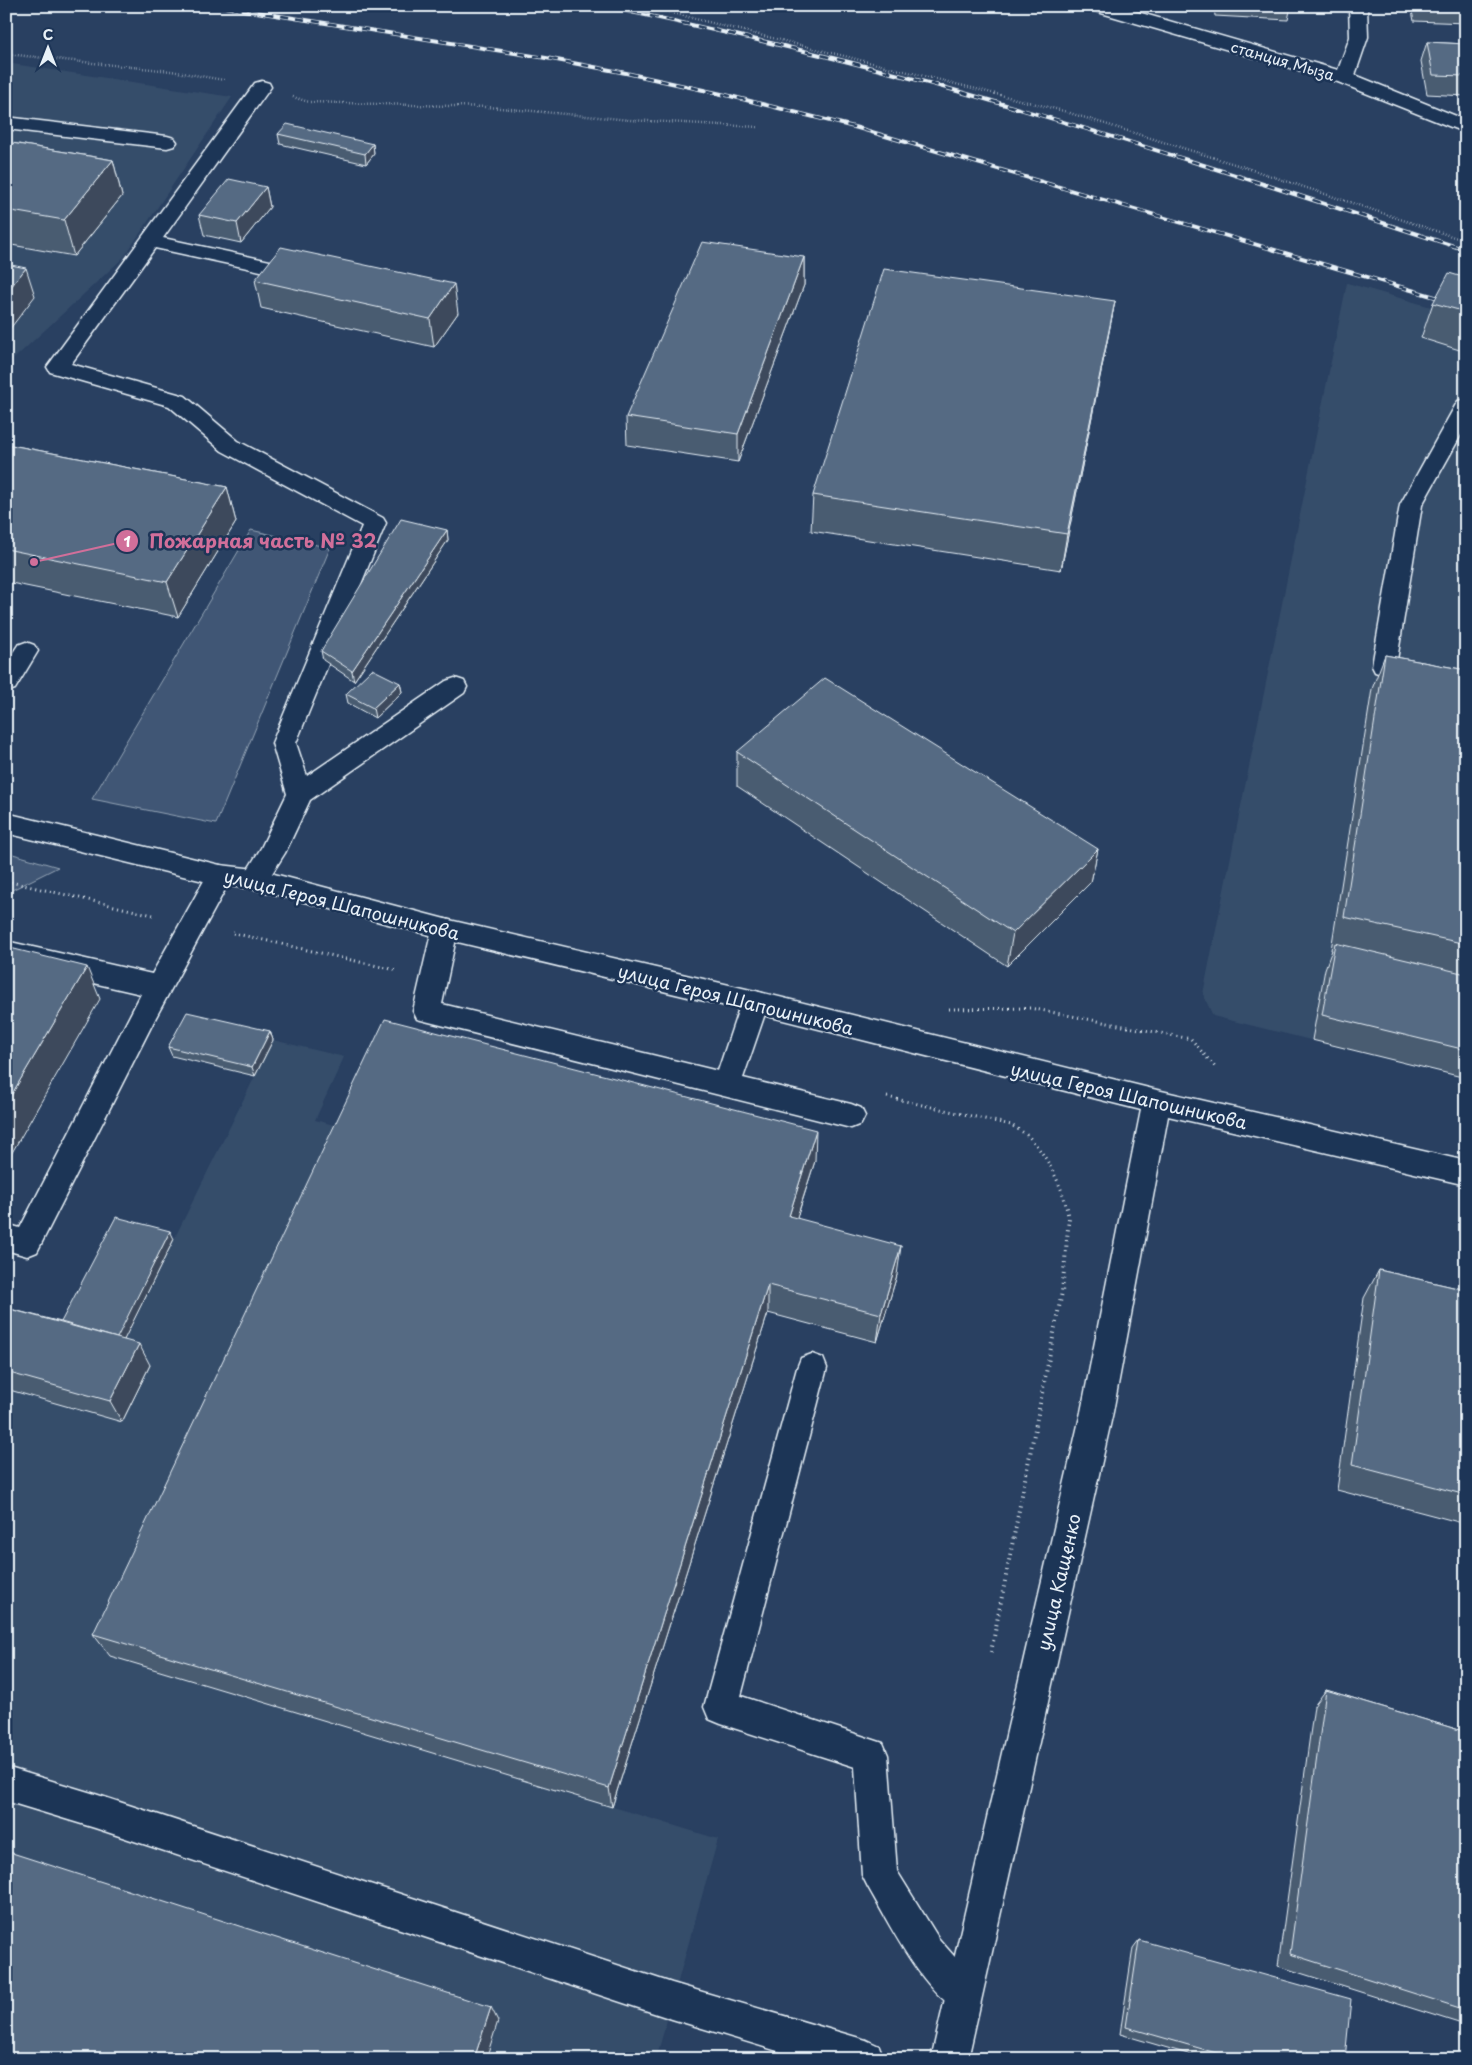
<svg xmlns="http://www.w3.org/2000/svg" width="1472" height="2065" font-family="'Playpen Sans',sans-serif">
<rect width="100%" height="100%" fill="#294061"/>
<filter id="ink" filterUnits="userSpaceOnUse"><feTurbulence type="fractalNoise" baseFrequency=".02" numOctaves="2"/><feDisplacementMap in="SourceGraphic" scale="10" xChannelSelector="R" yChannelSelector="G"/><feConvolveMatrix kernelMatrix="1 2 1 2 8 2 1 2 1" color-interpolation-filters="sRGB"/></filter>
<g filter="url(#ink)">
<g fill="#364d6b">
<polygon points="6,63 232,97 124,257 6,366"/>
<polygon points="1347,283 1466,317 1466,1078 1213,1016 1203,994"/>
<polygon points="273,1040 344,1057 315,1120 897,1275 877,1342 767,1313 613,1807 718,1839 656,2059 6,2059 6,1326 116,1356"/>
</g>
<g fill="#415774" stroke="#94a4b6">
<polygon points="251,530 330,548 216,824 92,799"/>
<polygon points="6,852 58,867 6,893"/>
</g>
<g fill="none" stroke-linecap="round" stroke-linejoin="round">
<g stroke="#e8f1f8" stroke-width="3">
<g id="lane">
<polygon points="262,81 269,83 271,87 163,238 302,268 309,270 312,274 309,278 302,280 155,248 71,364 185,396 238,441 383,518 386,523 296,743 307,776 446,681 455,678 464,681 467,687 464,693 310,800 285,853 264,886 255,889 246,886 242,879 261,848 287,794 272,743 362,526 222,451 169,406 50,372 47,367 255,83"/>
<polygon points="1466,399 1466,426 1422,505 1397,660 1466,673 1466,691 1384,675 1375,672 1372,666 1400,505 1455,406 1458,401"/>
<polygon points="26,642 34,645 38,651 15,689 6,692 6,663 18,645"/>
<polygon points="220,865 229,868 233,875 156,1017 37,1252 27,1256 6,1250 6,1224 20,1228 141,994 6,963 6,941 152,974 211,868"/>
<polygon points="445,919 454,922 458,929 442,1004 718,1071 741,1002 745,994 755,991 765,994 769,1002 743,1078 851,1104 861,1108 865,1116 861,1124 851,1128 417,1019 413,1011 432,929 436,922"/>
<path d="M812,1354l11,4 4,10 -86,328 142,47 5,12 9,116 42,68 37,42 5,13 -5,13 -13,5c-38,-15 -74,-89 -95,-125l-6,-12 -7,-108 -134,-43 -12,-5 -5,-12 93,-339 4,-10z"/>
<polygon points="6,1767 95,1794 672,1983 866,2040 879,2046 884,2059 804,2059 672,2019 95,1828 6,1801"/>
</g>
</g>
<g stroke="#e8f1f8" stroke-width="3">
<g id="street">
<polygon points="1088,6 1117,6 1338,70 1350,37 1349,6 1367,6 1368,37 1355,75 1466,120 1466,133 1338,82 1091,10"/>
<polygon points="6,117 167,136 174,138 177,142 174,146 167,148 6,129"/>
<polygon points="6,813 220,865 255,869 445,919 755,991 1157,1090 1466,1161 1466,1185 1168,1116 1113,1412 968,2059 931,2059 1081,1412 1141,1110 755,1013 445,939 255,889 220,885 6,833"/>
</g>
</g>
<g stroke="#e8f1f8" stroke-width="2.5" stroke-dasharray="0.5 2.5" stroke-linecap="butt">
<polyline points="648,7 1060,110 1244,167 1466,241"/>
<polyline points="6,54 171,71 224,80"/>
<polyline points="293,97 309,102 488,107 631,120 758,127"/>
</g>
<g stroke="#e8f1f8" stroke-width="3" stroke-dasharray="1 4" stroke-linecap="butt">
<polyline points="6,881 153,915"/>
<polyline points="233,933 395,970"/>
<polyline points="949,1009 1030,1008 1191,1039 1215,1067"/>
<path d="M887,1097l124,28c5,3 12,7 17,11 16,15 34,49 38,70"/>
</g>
<polyline stroke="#e8f1f8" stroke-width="4" stroke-dasharray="1 4.5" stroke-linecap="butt" points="991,1652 1062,1292 1069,1218 1066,1204"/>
<use href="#lane" fill="#1d3557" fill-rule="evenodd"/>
<use href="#street" fill="#1d3557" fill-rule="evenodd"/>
<g stroke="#e8f1f8" stroke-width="4">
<g id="rail">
<polyline points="218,6 546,58 626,73 726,95 858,128 1466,306"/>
<path d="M603,6c110,23 220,48 329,78 180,50 357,108 534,166"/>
</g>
</g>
<use href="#rail" stroke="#1d3557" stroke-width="2.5" stroke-dasharray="8" stroke-linecap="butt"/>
</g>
<g fill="#495b71" stroke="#e8f1f8">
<polygon points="1214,6 1291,6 1288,20 1215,16"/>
<polygon points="1411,6 1466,6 1466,23 1414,21"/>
<polygon points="1427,42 1466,44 1466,96 1427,94 1421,61"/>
<polygon points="278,134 373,144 374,154 366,164 280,144"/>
<polygon points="6,142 113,160 122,196 74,256 6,244"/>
<polygon points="266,187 270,207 241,243 204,235 199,215"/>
<polygon points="804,257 804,285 738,462 627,445 626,417"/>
<polygon points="1466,278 1466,352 1421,338 1433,303"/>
<polygon points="255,280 458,313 434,347 261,308"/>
<polygon points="1115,301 1108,337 1061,570 811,531 813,495"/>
<polygon points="6,444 227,487 236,522 178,617 6,582"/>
<polygon points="447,530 448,540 354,681 323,660 321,651"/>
<polygon points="1385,655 1466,670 1466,1078 1312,1040 1325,969 1332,950 1331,950 1372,689"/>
<polygon points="400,683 402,692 375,718 348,703 346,694"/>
<polygon points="737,752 1098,849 1091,882 1007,966 737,786"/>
<polygon points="270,1031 273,1040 255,1076 172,1056 168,1047"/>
<polygon points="815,1161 797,1218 897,1275 877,1342 768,1313 612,1807 110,1656 93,1634"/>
<polygon points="174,1239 124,1339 150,1365 122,1422 6,1389 6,1308 61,1322"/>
<polygon points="1379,1270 1466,1290 1466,1524 1337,1490 1364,1298"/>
<polygon points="1326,1690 1466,1732 1466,2025 1465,2025 1278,1966 1314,1706"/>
<polygon points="1139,1940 1345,2059 1205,2059 1120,2034 1133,1948"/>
</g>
<g fill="#3c4a5c" stroke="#e8f1f8">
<polygon points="373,144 374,154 366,164 365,154"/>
<polygon points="113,160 122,196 74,256 64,220"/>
<polygon points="266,187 270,207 241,243 237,223"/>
<polygon points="804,257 804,285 738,462 738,434"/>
<polygon points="26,268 35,296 6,334 6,293"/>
<polygon points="454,284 458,313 434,347 430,319"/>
<polygon points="1115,301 1108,337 1061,570 1067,534"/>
<polygon points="227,487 236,522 178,617 167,582"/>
<polygon points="447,530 448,540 354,681 352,671"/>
<polygon points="400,683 402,692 375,718 373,708"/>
<polygon points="1098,849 1091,882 1007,966 1013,933"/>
<polygon points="87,967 100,999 6,1163 6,1104"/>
<polygon points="270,1031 273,1040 255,1076 252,1067"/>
<polygon points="816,1130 815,1161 788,1245 789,1216"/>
<polygon points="170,1231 174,1239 116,1356 111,1348"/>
<polygon points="901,1246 897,1275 877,1342 881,1314"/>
<polygon points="768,1285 768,1313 612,1807 609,1788"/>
<polygon points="139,1344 150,1365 122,1422 110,1401"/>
<polygon points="491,2007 498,2021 486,2059 474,2059"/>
</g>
<g fill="#556a83" stroke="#e8f1f8">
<polygon points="1427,42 1466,44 1466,76 1433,75"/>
<polygon points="287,124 373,144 365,154 278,134"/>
<polygon points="6,142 113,160 64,220 6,210"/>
<polygon points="229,179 266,187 237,223 199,215"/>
<polygon points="702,242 804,257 738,434 626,417"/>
<polygon points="281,247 454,284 430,319 255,280"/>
<polygon points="6,264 26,268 6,293"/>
<polygon points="884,269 1115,301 1067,534 813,495"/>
<polygon points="1449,273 1466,278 1466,312 1433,303"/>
<polygon points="6,444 227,487 167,582 6,549"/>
<polygon points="401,519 447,530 352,671 321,651"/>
<polygon points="1385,655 1466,670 1466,944 1344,917"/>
<polygon points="372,669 400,683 373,708 346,694"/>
<polygon points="825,678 1098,849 1013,933 737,752"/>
<polygon points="1335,943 1466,974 1466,1050 1322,1015"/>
<polygon points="6,947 87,967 6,1104"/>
<polygon points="187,1012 270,1031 252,1067 168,1047"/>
<polygon points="385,1019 816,1130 789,1216 901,1246 881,1314 768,1285 609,1788 93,1634"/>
<polygon points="116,1217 170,1231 117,1338 61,1322"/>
<polygon points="1379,1270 1466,1290 1466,1495 1352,1465"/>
<polygon points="6,1308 139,1344 110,1401 6,1372"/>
<polygon points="1326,1690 1466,1732 1466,2010 1290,1954"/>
<polygon points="6,1851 491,2007 474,2059 6,2059"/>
<polygon points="1139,1940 1351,1999 1345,2059 1237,2059 1126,2027"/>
</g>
</g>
<g text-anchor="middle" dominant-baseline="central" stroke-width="5" stroke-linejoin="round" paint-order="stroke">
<g font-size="15" fill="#e8f1f8" stroke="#1d3557">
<text transform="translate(1283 60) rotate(16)">станция Мыза</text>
</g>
<g font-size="18" fill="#e8f1f8" stroke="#1d3557">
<text transform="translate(342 904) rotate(14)">улица Героя Шапошникова</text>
<text transform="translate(736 999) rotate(14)">улица Героя Шапошникова</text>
<text transform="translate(1129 1095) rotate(13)">улица Героя Шапошникова</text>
<text transform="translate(1058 1582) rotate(-77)">улица Кащенко</text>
</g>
</g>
<path fill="none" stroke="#d16f9a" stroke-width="2" d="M34 562L127 541"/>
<g fill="#d16f9a" stroke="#1d3557" stroke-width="2">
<circle cx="34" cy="562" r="5"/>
<circle cx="127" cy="541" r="12"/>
</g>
<g font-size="15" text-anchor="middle" font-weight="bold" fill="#fff">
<text x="127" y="547">1</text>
</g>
<g font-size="19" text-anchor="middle" font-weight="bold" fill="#d16f9a" stroke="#1d3557" stroke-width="5" stroke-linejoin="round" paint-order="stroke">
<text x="263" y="548">Пожарная часть № 32</text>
</g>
<rect width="1472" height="2065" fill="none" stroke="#1d3557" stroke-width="25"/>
<rect x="12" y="12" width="1447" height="2040" fill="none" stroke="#e8f1f8" stroke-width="2" filter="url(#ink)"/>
<g transform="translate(48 48)" stroke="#1d3557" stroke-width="4" paint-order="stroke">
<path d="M0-4L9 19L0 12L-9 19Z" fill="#e8f1f8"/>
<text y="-8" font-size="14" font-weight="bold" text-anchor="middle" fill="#e8f1f8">С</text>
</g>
</svg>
